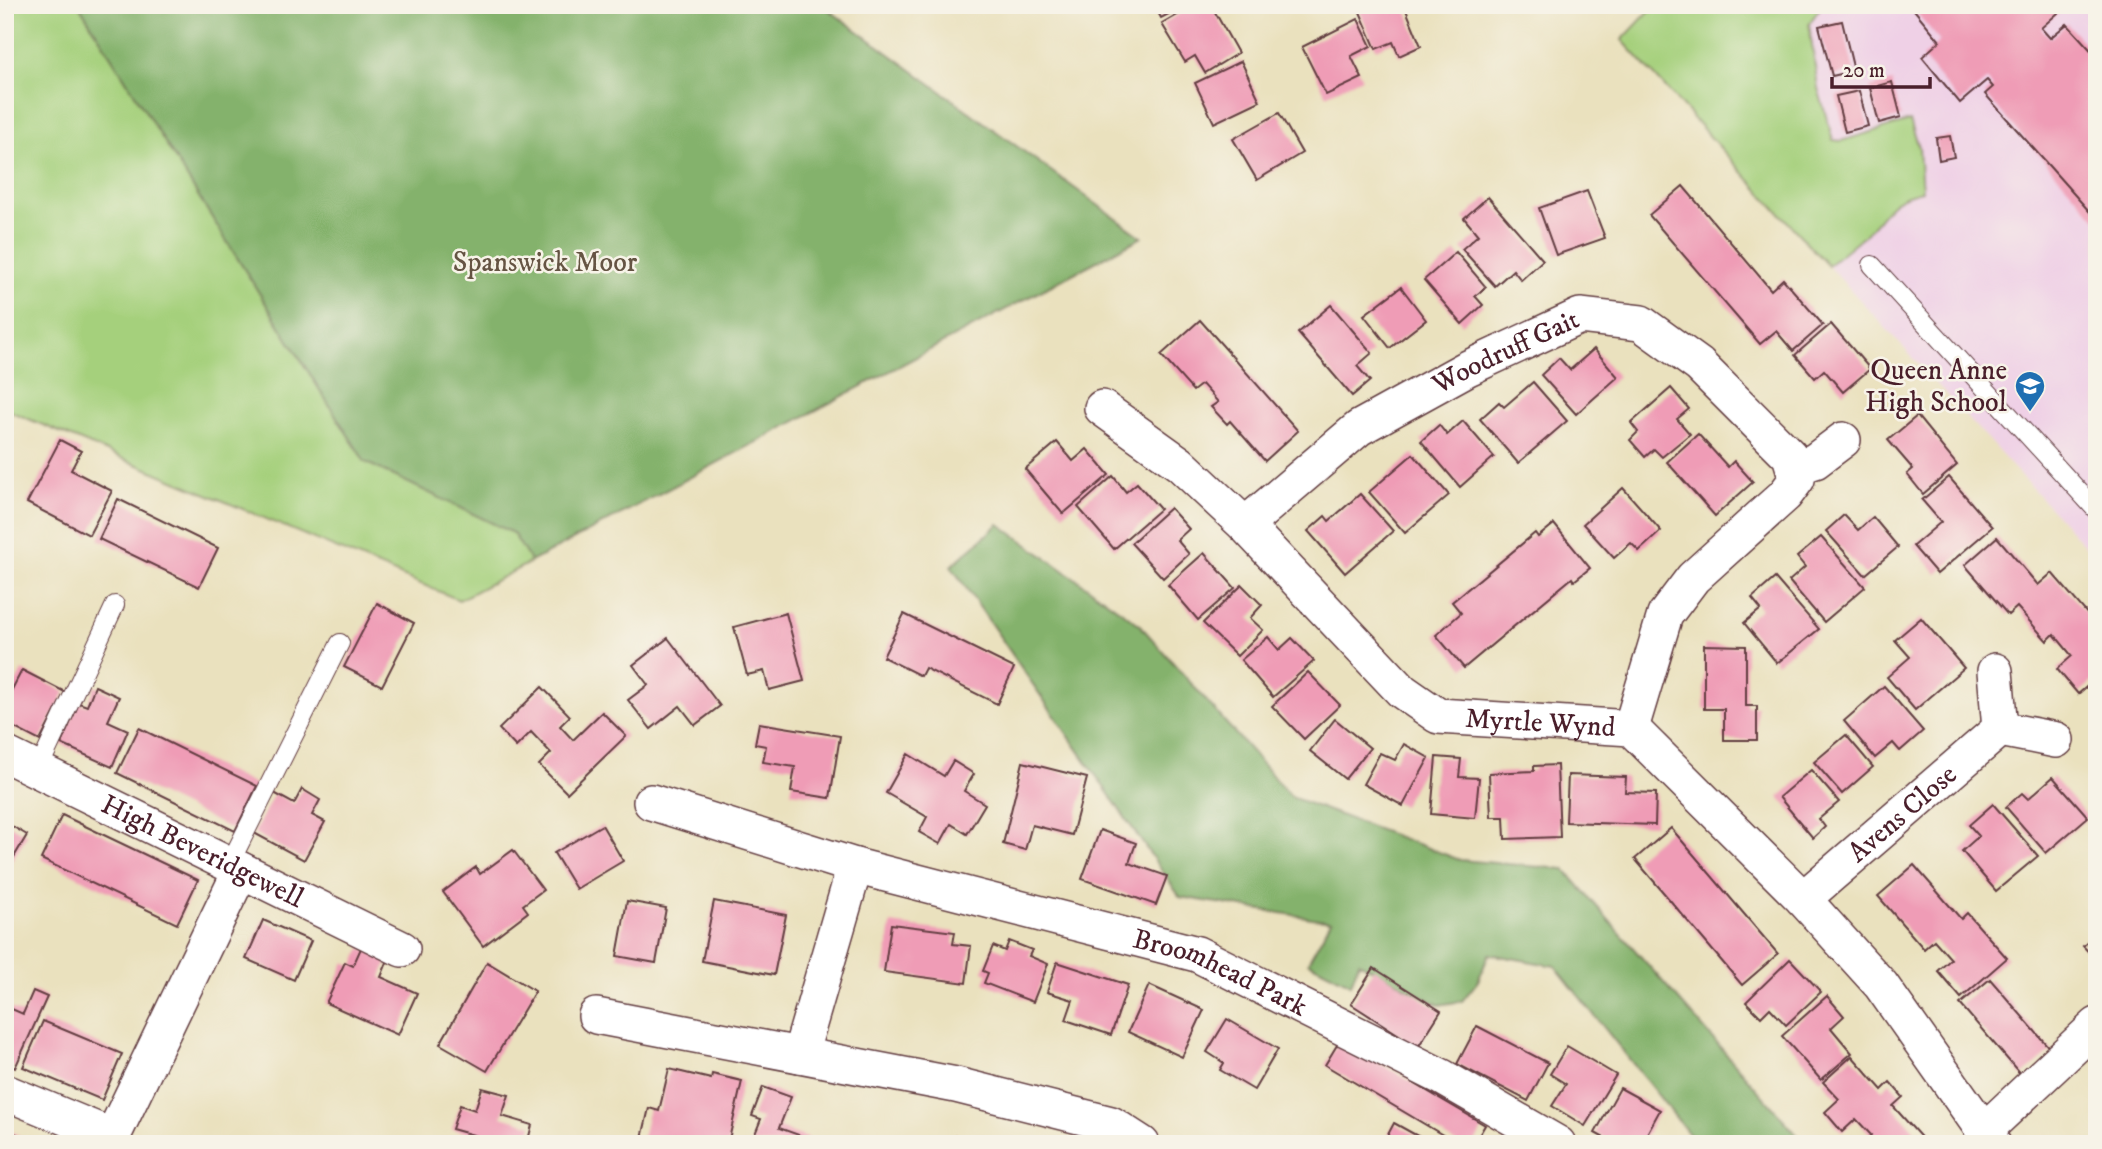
<svg xmlns="http://www.w3.org/2000/svg" width="2102" height="1149" font-family="'IM FELL DW Pica',serif">
<rect width="100%" height="100%" fill="#f7f3e8"/>
<filter id="ink" filterUnits="userSpaceOnUse"><feTurbulence type="fractalNoise" baseFrequency=".0143" numOctaves="2"/><feDisplacementMap in="SourceGraphic" scale="14" xChannelSelector="R" yChannelSelector="G"/><feConvolveMatrix kernelMatrix="1 2 1 2 8 2 1 2 1" color-interpolation-filters="sRGB"/></filter>
<filter id="wash" filterUnits="userSpaceOnUse"><feTurbulence type="fractalNoise" baseFrequency=".00686" numOctaves="4" result="noise"/><feDisplacementMap in="SourceGraphic" scale="28" xChannelSelector="R" yChannelSelector="G"/><feGaussianBlur stdDeviation="1.57" result="paint"/><feColorMatrix in="noise" values="0 0 0 0 0 0 0 0 0 0 0 0 0 0 0 0 0 1.4 0 .05"/><feComposite in="paint" operator="in"/></filter>
<g filter="url(#wash)">
<rect width="100%" height="100%" fill="#eae1be"/>
<polygon fill="#efd0e6" points="1655,5 2097,5 2097,559 1622,40"/>
<g fill="#a5d07c" stroke="#787854" stroke-width="2">
<polygon points="5,5 79,5 365,462 513,533 531,562 459,600 5,409"/>
<path d="M1655,5h167l-13,19 9,64 15,52 8,1 69,-20 9,27 3,43c-38,8 -35,24 -60,46 -12,10 -23,18 -34,29l-206,-226z"/>
</g>
<g fill="#84b26c" stroke="#67684c" stroke-width="2">
<polygon points="79,5 822,5 1142,237 531,562 513,533 365,462"/>
<polygon points="999,524 1139,624 1291,797 1460,860 1564,869 1805,1144 1697,1144 1555,966 1489,954 1478,981 1462,1001 1439,1005 1359,962 1351,984 1308,962 1331,921 1180,897 951,566"/>
</g>
<g id="blocks">
<g fill="#ef9cb6">
<polygon points="1154,5 1186,5 1161,18"/>
<polygon points="1195,5 1211,5 1238,53 1205,73 1195,56 1185,62 1162,24"/>
<polygon points="1357,5 1404,5 1421,46 1399,56 1393,42 1376,49"/>
<polygon points="1910,5 2067,5 2041,28 2050,38 2067,24 2097,57 2097,220 1985,94 1993,87 1987,80 1960,103 1922,57 1940,41"/>
<polygon points="1358,19 1371,46 1351,56 1362,78 1326,95 1302,47"/>
<polygon points="1842,21 1854,71 1832,76 1819,26"/>
<polygon points="1241,61 1260,101 1214,123 1195,83"/>
<polygon points="1892,82 1901,117 1879,123 1870,88"/>
<polygon points="1859,91 1868,126 1845,132 1836,96"/>
<polygon points="1279,113 1302,153 1257,180 1233,139"/>
<polygon points="1950,136 1954,157 1939,160 1936,138"/>
<polygon points="1683,186 1771,290 1783,279 1823,325 1793,351 1776,331 1760,344 1649,215"/>
<polygon points="1587,191 1605,238 1556,255 1539,208"/>
<polygon points="1488,197 1543,260 1521,280 1513,270 1495,286 1462,249 1478,235 1464,218"/>
<polygon points="1456,252 1486,287 1475,296 1483,305 1462,324 1424,280"/>
<polygon points="1401,287 1426,320 1390,348 1364,315"/>
<polygon points="1331,305 1372,353 1357,366 1370,381 1352,396 1298,333"/>
<polygon points="1200,320 1298,431 1265,461 1230,421 1227,424 1211,407 1218,402 1202,384 1193,391 1161,355"/>
<polygon points="1831,324 1870,369 1843,392 1824,370 1815,378 1795,355"/>
<polygon points="1594,349 1618,377 1576,414 1541,375 1559,358 1570,370"/>
<polygon points="1533,382 1567,421 1518,463 1480,419 1499,402 1504,407"/>
<polygon points="1671,388 1689,409 1677,419 1690,434 1662,457 1654,449 1645,457 1630,440 1638,432 1631,423"/>
<polygon points="1917,416 1957,465 1923,494 1907,474 1913,469 1888,440"/>
<polygon points="1463,421 1494,457 1460,487 1421,441 1439,425 1447,435"/>
<polygon points="1698,434 1728,467 1734,461 1753,482 1715,516 1667,462"/>
<polygon points="60,440 81,451 71,470 112,491 89,535 27,503"/>
<polygon points="1057,442 1073,461 1087,449 1109,475 1063,514 1025,469"/>
<polygon points="1413,454 1449,495 1405,533 1369,492"/>
<polygon points="1113,476 1126,492 1137,483 1160,509 1114,549 1078,507"/>
<polygon points="1949,477 1992,527 1937,574 1913,546 1941,522 1922,500"/>
<polygon points="1623,488 1661,531 1639,551 1631,543 1614,558 1583,524"/>
<polygon points="1360,494 1393,531 1345,573 1308,531 1325,516 1329,521"/>
<polygon points="118,499 218,548 199,587 99,539"/>
<polygon points="1170,508 1189,529 1177,540 1189,554 1163,578 1131,543"/>
<polygon points="1844,515 1858,530 1873,517 1898,547 1865,575 1826,531"/>
<polygon points="1554,524 1590,568 1574,581 1572,578 1464,668 1436,635 1461,613 1452,602 1535,533 1538,537"/>
<polygon points="1821,537 1865,587 1824,622 1789,581 1805,567 1797,557"/>
<polygon points="1997,537 2038,585 2052,573 2097,625 2097,678 2078,694 2057,669 2072,656 2054,634 2047,641 2017,607 2008,615 1965,565"/>
<polygon points="1204,553 1235,588 1198,620 1168,585"/>
<polygon points="1775,578 1819,629 1777,663 1744,623 1761,609 1752,598"/>
<polygon points="1242,585 1262,605 1250,618 1263,630 1237,656 1203,623"/>
<polygon points="377,603 414,623 382,686 344,667"/>
<polygon points="786,613 804,681 769,690 764,671 747,675 734,627"/>
<polygon points="904,614 1014,668 997,704 925,668 921,676 883,657"/>
<polygon points="1921,618 1964,668 1915,710 1887,677 1910,657 1895,640"/>
<polygon points="1268,637 1279,650 1292,638 1314,661 1273,697 1241,660"/>
<polygon points="668,638 720,706 695,725 680,706 651,729 628,700 648,685 633,665"/>
<polygon points="1704,645 1746,646 1746,706 1757,706 1757,740 1724,740 1724,709 1704,709"/>
<polygon points="22,670 65,692 40,741 5,723 5,703"/>
<polygon points="1308,672 1340,705 1304,739 1272,706"/>
<polygon points="95,686 119,697 108,721 128,730 112,767 61,744 79,703 87,706"/>
<polygon points="1884,686 1923,731 1900,751 1893,743 1875,758 1844,721"/>
<polygon points="542,687 570,716 560,726 573,740 602,712 626,736 567,793 539,765 551,753 531,732 516,747 499,729"/>
<polygon points="1335,719 1370,748 1345,779 1310,751"/>
<polygon points="759,723 840,736 830,798 791,792 795,767 763,762 766,746 755,744"/>
<polygon points="139,728 257,786 235,831 117,773"/>
<polygon points="1846,735 1873,767 1842,794 1814,762"/>
<polygon points="1404,744 1429,758 1403,806 1363,784 1380,753 1395,760"/>
<polygon points="908,754 944,776 953,761 974,774 964,791 985,804 967,834 951,824 940,844 919,832 927,817 886,793"/>
<polygon points="1436,757 1461,759 1459,777 1479,778 1475,818 1431,814"/>
<polygon points="1023,762 1087,778 1072,835 1032,825 1025,850 1003,844"/>
<polygon points="1557,765 1560,837 1505,839 1504,817 1491,817 1489,773 1534,771 1534,766"/>
<polygon points="1811,770 1839,802 1819,819 1825,827 1813,838 1779,797"/>
<polygon points="1568,775 1626,777 1625,792 1656,793 1655,825 1566,822"/>
<polygon points="2053,777 2088,817 2046,853 2006,807 2022,793 2028,799"/>
<polygon points="302,789 320,800 312,815 325,822 304,860 254,833 274,793 294,804"/>
<polygon points="1993,804 2038,856 1996,891 1962,851 1979,836 1969,825"/>
<polygon points="62,815 198,880 177,924 41,859"/>
<polygon points="5,822 27,835 5,872"/>
<polygon points="602,825 623,861 576,889 554,853"/>
<polygon points="1671,828 1778,954 1742,985 1635,859"/>
<polygon points="1100,830 1136,843 1129,863 1167,876 1156,905 1082,879"/>
<polygon points="513,850 543,890 523,905 528,912 483,946 443,892 476,867 480,874"/>
<polygon points="1914,865 1961,919 1967,913 2007,958 1961,998 1938,971 1951,959 1934,940 1924,949 1878,896"/>
<polygon points="627,901 666,908 656,963 617,956"/>
<polygon points="714,901 786,915 774,975 702,961"/>
<polygon points="263,920 311,941 294,980 246,959"/>
<polygon points="891,924 955,932 953,944 971,946 966,983 884,972"/>
<polygon points="2097,934 2097,961 2083,946"/>
<polygon points="1009,941 1032,950 1029,956 1048,964 1033,1002 984,983 988,973 983,971 993,946 1005,951"/>
<polygon points="361,948 388,960 381,977 417,993 398,1035 326,1003 345,962 353,966"/>
<polygon points="1790,959 1821,992 1786,1025 1770,1008 1761,1017 1746,1002"/>
<polygon points="487,962 535,991 487,1071 440,1044"/>
<polygon points="1057,962 1128,985 1111,1035 1066,1020 1073,1000 1047,992"/>
<polygon points="1374,968 1441,1011 1418,1047 1351,1004"/>
<polygon points="1990,979 2052,1051 2022,1076 1960,1004"/>
<polygon points="1149,985 1204,1010 1182,1057 1128,1032"/>
<polygon points="33,991 47,997 15,1068 5,1063 5,1006 23,1014"/>
<polygon points="1827,996 1844,1016 1831,1028 1852,1053 1821,1080 1782,1036"/>
<polygon points="1227,1019 1278,1049 1254,1090 1220,1070 1224,1063 1207,1052"/>
<polygon points="43,1021 122,1054 102,1100 23,1067"/>
<polygon points="1477,1026 1548,1063 1528,1101 1457,1064"/>
<polygon points="1340,1040 1485,1125 1474,1144 1458,1144 1325,1065"/>
<polygon points="1567,1046 1616,1075 1585,1126 1552,1106 1566,1084 1550,1074"/>
<polygon points="1852,1056 1882,1090 1890,1082 1903,1097 1893,1106 1927,1144 1871,1144 1867,1139 1871,1135 1856,1119 1842,1132 1825,1112 1839,1099 1823,1082"/>
<polygon points="669,1069 711,1079 712,1074 742,1081 728,1144 716,1144 693,1139 692,1144 668,1144 642,1138 649,1108 659,1111"/>
<polygon points="763,1087 791,1097 779,1128 810,1139 808,1144 751,1144 761,1119 752,1116"/>
<polygon points="482,1088 509,1095 502,1116 532,1125 527,1144 475,1144 477,1136 452,1129 460,1105 475,1110"/>
<polygon points="1620,1088 1660,1110 1644,1139 1653,1144 1615,1144 1595,1133"/>
<polygon points="1394,1123 1432,1144 1383,1144"/>
<polygon points="5,1129 38,1144 5,1144"/>
<polygon points="956,1136 973,1144 952,1144"/>
</g>
</g>
</g>
<g filter="url(#ink)">
<use href="#blocks" fill-opacity="0" stroke="#623c41" stroke-width="2"/>
<g fill="none" stroke-linecap="round" stroke-linejoin="round">
<g stroke="#623c41" stroke-width="20">
<g id="lane">
<polyline points="1872,265 2097,511"/>
<polyline points="38,770 115,605"/>
<polyline points="229,865 340,643"/>
</g>
</g>
<g stroke="#623c41" stroke-width="38">
<g id="street">
<path id="s1" d="M1102,408l78,56 65,61 157,166 36,25 193,12 172,171 78,86 112,159"/>
<polyline points="1794,468 1815,461 1843,440"/>
<path id="s2" d="M1245,525l114,-97 107,-59 114,-53 61,7 58,42 91,91 7,23 -12,16 -92,83 -28,37 -34,113"/>
<polyline points="1995,671 2000,729 2056,740"/>
<path id="s3" d="M5,754l397,195"/>
<path id="s4" d="M651,802l204,64 342,88 245,123 116,67"/>
<path id="s5" d="M1803,899l197,-170"/>
<polyline points="596,1016 956,1085 1111,1124 1142,1144"/>
<polyline points="800,1055 855,866"/>
<polyline points="5,1092 113,1137"/>
<polyline points="1983,1132 2097,1025"/>
<polyline points="109,1144 241,870"/>
</g>
</g>
<use href="#lane" stroke="#fff" stroke-width="18"/>
<use href="#street" stroke="#fff" stroke-width="35"/>
</g>
</g>
<defs>
<g id="school-pin" transform="scale(1.575)"><path d="M0 17L-7.5 6A9.5 9.5 0 1 1 7.5 6Z" fill="#1f6fb2" stroke="#f7f3e8"/><path d="M0-5L7-2L0 1L-7-2ZM-4 1L0 2.5L4 1V4Q0 6-4 4Z" fill="#fff"/></g>
</defs>
<g fill-rule="evenodd">
<use href="#school-pin" x="2030" y="386"/>
</g>
<g text-anchor="middle" dominant-baseline="central" stroke-width="5" stroke-linejoin="round" paint-order="stroke">
<g font-size="28" fill="#655443" stroke="#f7f3e8">
<text x="545" y="262">Spanswick Moor</text>
</g>
<g font-size="28" fill="#4a1f2b" stroke="#f7f3e8">
<text stroke="none"><textPath href="#s2" startOffset="315">Woodruff Gait</textPath></text>
<text stroke="none"><textPath href="#s1" startOffset="560">Myrtle Wynd</textPath></text>
<text stroke="none"><textPath href="#s5" startOffset="131">Avens Close</textPath></text>
<text stroke="none"><textPath href="#s3" startOffset="220">High Beveridgewell</textPath></text>
<text stroke="none"><textPath href="#s4" startOffset="595">Broomhead Park</textPath></text>
</g>
<g font-size="28" fill="#4a1f2b" stroke="#f7f3e8" text-anchor="end">
<text x="2007" y="370">Queen Anne<tspan x="2007" dy="32">High School</tspan></text>
</g>
</g>
<rect width="2102" height="1149" fill="none" stroke="#f7f3e8" stroke-width="28"/>
<path d="M1832 77v10h98v-10" fill="none" stroke="#4a1f2b" stroke-width="3.5"/>
<text x="1843" y="77" font-size="21" fill="#4a1f2b" stroke="#f7f3e8" stroke-width="5" paint-order="stroke">20 m</text>
</svg>
